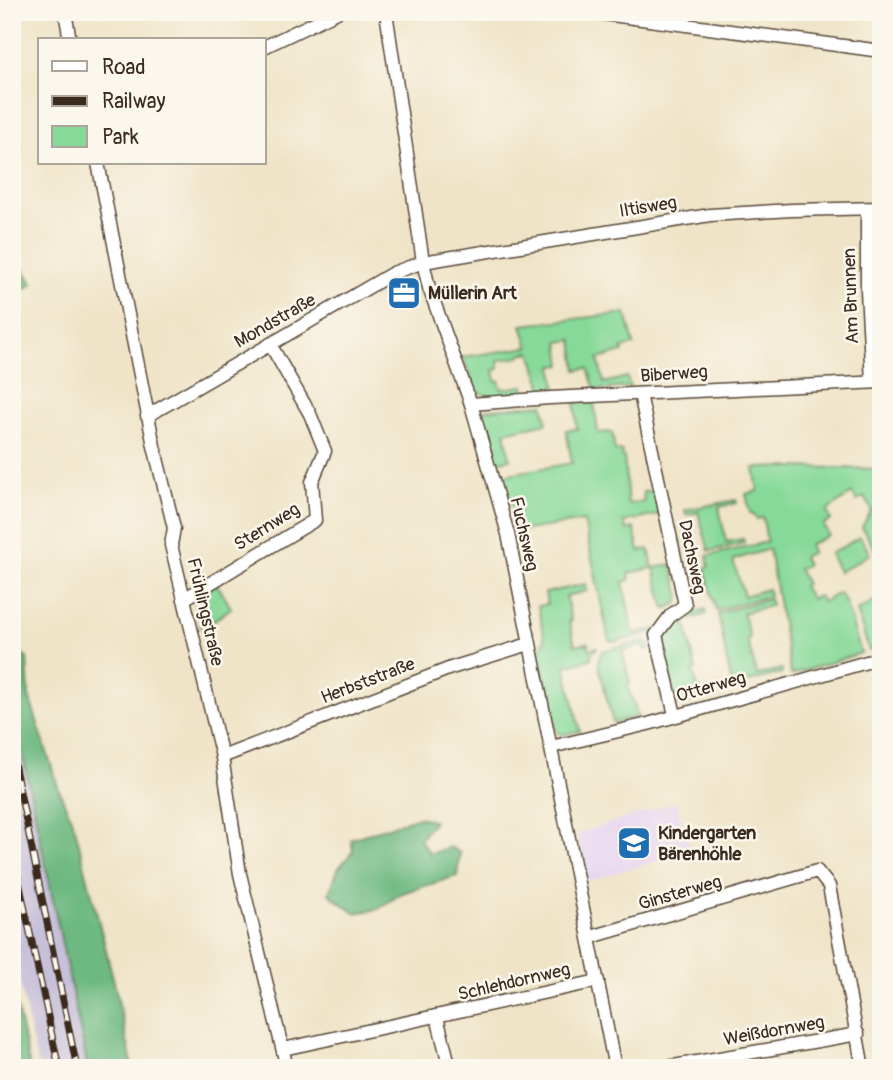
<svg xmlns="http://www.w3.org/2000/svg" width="893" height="1080" font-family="Pangolin,sans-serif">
<rect width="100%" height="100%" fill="#fbf7ec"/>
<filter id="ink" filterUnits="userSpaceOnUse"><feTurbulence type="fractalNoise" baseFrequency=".0143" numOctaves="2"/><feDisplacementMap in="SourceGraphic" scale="14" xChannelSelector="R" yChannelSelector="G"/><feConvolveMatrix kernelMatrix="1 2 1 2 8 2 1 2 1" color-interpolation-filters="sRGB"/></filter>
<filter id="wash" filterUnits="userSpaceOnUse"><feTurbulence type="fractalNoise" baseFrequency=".00686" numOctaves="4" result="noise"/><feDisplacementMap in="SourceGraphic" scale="28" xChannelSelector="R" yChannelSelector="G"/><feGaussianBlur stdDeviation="1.57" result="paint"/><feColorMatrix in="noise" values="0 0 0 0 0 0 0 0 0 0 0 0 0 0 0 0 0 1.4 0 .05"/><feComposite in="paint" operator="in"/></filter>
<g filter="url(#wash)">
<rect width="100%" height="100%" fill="#efe4c7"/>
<polygon fill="#e5d3f1" points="676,802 691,851 588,881 577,834"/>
<polygon fill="#c7c0d9" points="12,705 88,1068 38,1068 12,946"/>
<g fill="#87d999" stroke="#61825c" stroke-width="2">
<polygon points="881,218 881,371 876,371 873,225"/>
<path d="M626,313l8,32 -12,3 1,4 -25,7 6,24 23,-6 3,10 -35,3 -7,-22 -11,2 -4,-30 -14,2 3,23 -9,1 3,25 -12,1 -13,-40 -11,2v3l-22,3 1,9 -5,1 2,11 3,-1 2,9 23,-3 1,7c-49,3 -45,11 -62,-36l66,-10 -7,-22z"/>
<polygon points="575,402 594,402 598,433 612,432 615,451 622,451 622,457 624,457 628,504 644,502 643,492 658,491 662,514 624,522 626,530 634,528 639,551 649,549 653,568 629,573 630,580 623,582 633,633 655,629 653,632 615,642 609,640 584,521 520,531 503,475 572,463 566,430 577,429"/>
<polygon points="543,404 547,423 505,432 510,459 496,462 482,416 485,410"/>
<polygon points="790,467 881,469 881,494 877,494 878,507 881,507 881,549 876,552 862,527 872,510 864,497 857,501 852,493 827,511 831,520 823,525 829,535 809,545 812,552 803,557 807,565 798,569 806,584 803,586 811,599 819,596 823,602 839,593 845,601 861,653 791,675 769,549 733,560 744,596 768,589 769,596 716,610 705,569 709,566 707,556 767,542 763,518 757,519 752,513 750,513 746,494 758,491 754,468"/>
<polygon points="736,500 737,503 719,507 726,542 743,539 744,543 709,551 698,512 686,515 685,510"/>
<polygon points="860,537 870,554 839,572 830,554"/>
<polygon points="672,564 680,597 678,603 665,609 654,568"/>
<polygon points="217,584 231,608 202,629 195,598"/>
<polygon points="586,584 587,591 566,596 571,621 569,621 575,645 588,643 589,649 597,647 597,649 591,653 591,659 565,666 580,731 561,735 556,731 539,651 545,640 538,606 547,604 545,593"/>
<polygon points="881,597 881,648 869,651 857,611"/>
<polygon points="769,599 771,605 743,613 750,638 747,639 757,675 782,669 782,673 732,686 718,613"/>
<polygon points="705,609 706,614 685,620 696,670 693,671 700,695 695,696 696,700 676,705 662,645 673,618"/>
<polygon points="643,641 650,645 651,648 645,650 644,645 622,651 630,683 627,685 638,716 613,723 599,666 599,657 603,651"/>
</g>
<g fill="#6db981" stroke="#547250" stroke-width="2">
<polygon points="12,252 33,284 12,296"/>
<polygon points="12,649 27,658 29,696 59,790 75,828 114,982 133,1068 88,1068 12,705"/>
<polygon points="419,817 434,821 420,840 430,854 450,847 460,853 457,876 402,893 378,909 355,913 329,894 338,869 353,851 351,839"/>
<polygon points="12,985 30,1068 12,1068"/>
</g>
</g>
<g filter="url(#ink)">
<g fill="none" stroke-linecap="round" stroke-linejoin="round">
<g stroke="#564637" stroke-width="15">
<g id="minor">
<polyline points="65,12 70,40"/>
<polyline points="386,12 423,262 429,288 471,404 508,534 615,1068"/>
<polyline points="589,12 881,51"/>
<polyline points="264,47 337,12"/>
<polyline points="98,163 154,446 174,528 171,545 222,757 240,874 287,1068"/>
<polyline points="867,209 867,291 872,382"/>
<polyline points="640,394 685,605 671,615 656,635 675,715"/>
<polyline points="471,404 550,398 881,382"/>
<polyline points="147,416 393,273 423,262 710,215 792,210 881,208"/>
<polyline points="184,599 315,520 312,482 325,451 310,414 270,344"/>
<polyline points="551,747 648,724 881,658"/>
<polyline points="222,757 451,668 529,644"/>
<polyline points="591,937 817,871 829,886 863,1068"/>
<polyline points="437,1017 450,1068"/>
<polyline points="283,1049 598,981"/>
<polyline points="662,1068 858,1034"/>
</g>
</g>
<use href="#minor" stroke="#fff" stroke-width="12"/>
<g stroke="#3b2a1e" stroke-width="7">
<g id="rail">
<polyline points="12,753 77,1068"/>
<polyline points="12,849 59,1068"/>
</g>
</g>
<use href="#rail" stroke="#fbf7ec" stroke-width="4.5" stroke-dasharray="13" stroke-linecap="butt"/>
</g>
</g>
<defs>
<g id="office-square" transform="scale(1.75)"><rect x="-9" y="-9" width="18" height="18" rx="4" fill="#1f6fb2" stroke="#fbf7ec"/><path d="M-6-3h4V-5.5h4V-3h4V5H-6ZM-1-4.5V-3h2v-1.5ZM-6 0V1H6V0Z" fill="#fff"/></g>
<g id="school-square" transform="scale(1.75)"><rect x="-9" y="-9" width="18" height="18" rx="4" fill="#1f6fb2" stroke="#fbf7ec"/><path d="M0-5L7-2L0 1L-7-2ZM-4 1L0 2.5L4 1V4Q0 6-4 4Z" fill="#fff"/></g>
</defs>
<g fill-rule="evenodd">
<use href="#office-square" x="404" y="293"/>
<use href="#school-square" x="634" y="843"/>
</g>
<g text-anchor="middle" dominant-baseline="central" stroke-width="5" stroke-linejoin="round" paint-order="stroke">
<g font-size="18" fill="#3b2a1e" stroke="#fbf7ec">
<text transform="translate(648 207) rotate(-9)">Iltisweg</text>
<text transform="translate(851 296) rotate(-92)">Am Brunnen</text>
<text transform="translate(275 321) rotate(-30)">Mondstraße</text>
<text transform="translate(674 374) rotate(-4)">Biberweg</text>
<text transform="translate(267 527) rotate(-32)">Sternweg</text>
<text transform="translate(524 534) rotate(77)">Fuchsweg</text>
<text transform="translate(692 557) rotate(78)">Dachsweg</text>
<text transform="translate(205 612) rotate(77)">Frühlingstraße</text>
<text transform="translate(368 681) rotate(-21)">Herbststraße</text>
<text transform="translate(711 687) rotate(-16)">Otterweg</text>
<text transform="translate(680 893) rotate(-16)">Ginsterweg</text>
<text transform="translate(514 982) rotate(-13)">Schlehdornweg</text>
<text transform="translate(774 1031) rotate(-10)">Weißdornweg</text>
</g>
<g font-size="18" font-weight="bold" fill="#3b2a1e" stroke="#fbf7ec" text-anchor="start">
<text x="428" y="293">Müllerin Art</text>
<text x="658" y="833">Kindergarten<tspan x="658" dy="21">Bärenhöhle</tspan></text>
</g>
</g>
<rect width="893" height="1080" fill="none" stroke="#fbf7ec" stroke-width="42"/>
<rect x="38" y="38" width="228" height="126" fill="#fbf7ec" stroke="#aea59a" stroke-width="2"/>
<rect x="52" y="61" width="35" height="10" fill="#ffffff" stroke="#aea59a" stroke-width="2"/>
<text x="102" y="74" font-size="21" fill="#3b2a1e">Road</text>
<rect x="52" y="96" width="35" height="10" fill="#3b2a1e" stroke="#aea59a" stroke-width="2"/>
<text x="102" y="108" font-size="21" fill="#3b2a1e">Railway</text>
<rect x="52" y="126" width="35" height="21" fill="#87d999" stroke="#aea59a" stroke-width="2"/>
<text x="102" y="144" font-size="21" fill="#3b2a1e">Park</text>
</svg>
